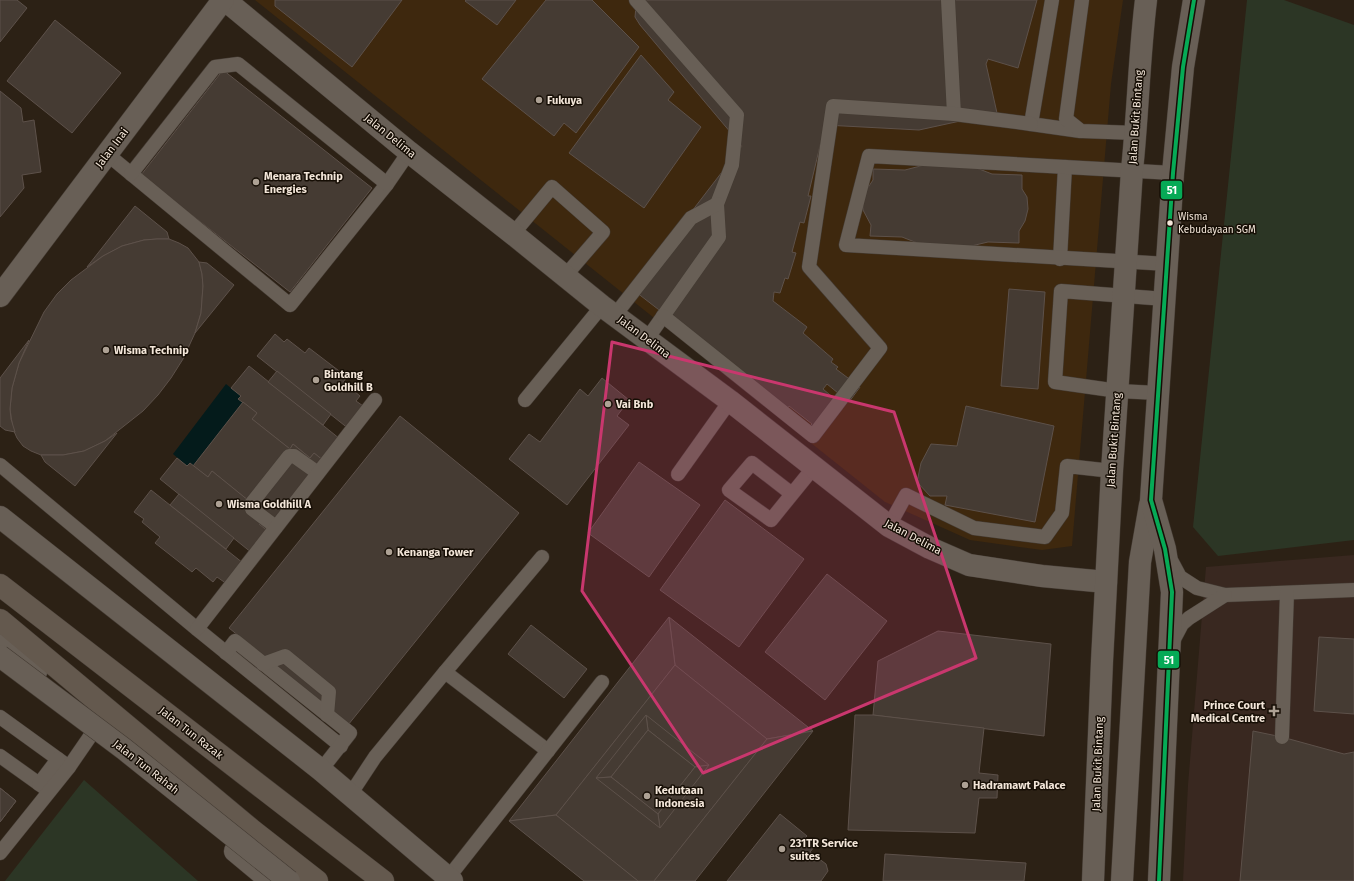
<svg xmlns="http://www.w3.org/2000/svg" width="1354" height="881" font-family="'Fira Sans',sans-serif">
<rect width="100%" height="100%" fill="#2c2115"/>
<polygon fill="#3e280e" points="255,0 1123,0 1111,84 1072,546 1042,550 970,540 885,502"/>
<polygon fill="#392820" points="1354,555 1354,881 1183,881 1188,785 1206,567"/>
<g fill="#2c3625">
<polygon points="1247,0 1284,0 1354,25 1354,540 1218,556 1193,527"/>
<polygon points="84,780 198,881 5,881"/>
</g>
<polygon fill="#041b1b" points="226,384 241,396 239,399 243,402 193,466 190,463 187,466 173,454"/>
<g fill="#453b33" stroke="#5d514a">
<polygon points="0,0 17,0 27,8 0,42"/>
<polygon points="275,0 402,0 352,67 275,6"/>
<polygon points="466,0 516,0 497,25 465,1"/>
<polygon points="546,0 592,0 639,47 576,133 564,123 554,136 482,79"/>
<polygon points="641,0 1037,0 1018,68 988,59 986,64 997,113 919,130 825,125 808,196 811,196 804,223 800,222 792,252 796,253 788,279 785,278 780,293 774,292 773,301 807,327 803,333 833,359 831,362 838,367 836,369 860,387 849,402 827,384 823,389 836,400 833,403 842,409 821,436 809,427 812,424 789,406 787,409 632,289 742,146 640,25 635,17 636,6"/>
<polygon points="55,20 121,73 72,133 7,81"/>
<polygon points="641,55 674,92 668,100 701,127 644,208 569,153"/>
<polygon points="223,70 372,188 290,292 141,175"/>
<polygon points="0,91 21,108 23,122 34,120 41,172 22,175 24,188 0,217"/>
<polygon points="928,164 974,167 992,174 1022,175 1022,189 1027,197 1028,209 1025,221 1019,231 1019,243 988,242 967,247 920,244 902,237 870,236 871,225 863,210 863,203 867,189 873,180 873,169 905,170"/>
<polygon points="135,206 167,232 169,239 157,239 144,240 122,246 103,256 87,267"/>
<polygon points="157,239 169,239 179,243 188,248 199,262 202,274 203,286 201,313 195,333 183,359 171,378 158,395 143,411 105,441 84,451 63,455 41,455 31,451 23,446 17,438 13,429 10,409 12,388 19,363 44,312 57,294 71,280 103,256 122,246 144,240"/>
<polygon points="199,262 207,263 234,285 195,333 201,313 203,286 202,274"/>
<polygon points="1009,289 1045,292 1038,389 1001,386"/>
<polygon points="275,334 284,342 287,339 305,353 309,348 347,377 343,382 360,396 356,401 366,408 349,429 257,356"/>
<polygon points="29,340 19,363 12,388 10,409 11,419 15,432 5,430 0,426 0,378"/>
<polygon points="249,366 340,439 324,461 314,453 310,458 293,444 290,449 252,419 257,413 238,399 241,396 231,388"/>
<polygon points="277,371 331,414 323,425 268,382"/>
<polygon points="602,378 629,400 617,416 629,425 567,505 509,459 529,434 540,442 580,389 588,396"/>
<polygon points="243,402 257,413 252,419 290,449 293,444 310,458 314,453 324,461 269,532 259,524 263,520 249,501 212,471 208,477 193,466"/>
<polygon points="966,406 1054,426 1035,522 945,505 947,496 930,496 917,482 921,463 931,444 957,446"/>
<polygon points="400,416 519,513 348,725 229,628"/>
<polygon points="117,433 75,486 45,462 41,455 63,455 84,451 105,441"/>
<polygon points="177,458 187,466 190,463 208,477 212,471 249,501 263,520 259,524 269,532 252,553 160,479"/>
<polygon points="639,462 700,505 649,577 588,533"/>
<polygon points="151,490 243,563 227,584 217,577 213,582 196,568 192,572 155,543 160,537 142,522 144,519 134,512"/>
<polygon points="179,494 234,538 226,549 170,505"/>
<polygon points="725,500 804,559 739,647 660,590"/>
<polygon points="827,574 887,621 825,700 765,652"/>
<polygon points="669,617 813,731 767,739 675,665"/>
<polygon points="669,617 675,665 556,815 509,821"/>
<polygon points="531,625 587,669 564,698 508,654"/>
<polygon points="938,631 1051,644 1044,736 873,715 878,661"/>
<polygon points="1319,637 1354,639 1354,714 1314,711"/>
<polygon points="675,665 767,739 654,881 638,881 556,815"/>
<polygon points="646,715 709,765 695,767 648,730"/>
<polygon points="646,715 648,730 611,777 596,778"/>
<polygon points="855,715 873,715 984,728 979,773 998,775 997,798 979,798 975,833 848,830"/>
<polygon points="648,730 695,767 658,814 611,777"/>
<polygon points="813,731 695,881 654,881 767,739"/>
<polygon points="1253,731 1282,737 1344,754 1354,752 1354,881 1240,881"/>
<polygon points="709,765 660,828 658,814 695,767"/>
<polygon points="611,777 658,814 660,828 596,778"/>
<polygon points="0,788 16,801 0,822"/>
<polygon points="0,788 16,801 0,822"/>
<polygon points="780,814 807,836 804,839 814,847 810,852 826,864 828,871 821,881 727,881"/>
<polygon points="556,815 638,881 584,881 509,821"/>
<polygon points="885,854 1026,863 1024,881 883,881"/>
</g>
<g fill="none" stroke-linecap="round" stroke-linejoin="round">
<g stroke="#443b33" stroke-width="15">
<g id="service">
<polyline points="636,0 737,115 732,165 717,204 719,237 647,339"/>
<polyline points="948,0 954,114"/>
<polyline points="1052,0 1031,124 1080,131"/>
<polyline points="1082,0 1066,119 1081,131 1136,133"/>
<polyline points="107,154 290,305 387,184 409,152"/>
<polyline points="131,174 215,67 238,64 387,184"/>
<polyline points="513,234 552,187 603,232 565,276"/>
<polyline points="1060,259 1065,167"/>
<polyline points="1168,264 846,245 869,156 1173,173"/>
<polyline points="615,315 691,218 717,204"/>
<polyline points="663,316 813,436 880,348 809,267 833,106 954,114 1031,124"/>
<polyline points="1158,393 1118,391 1055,382 1061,291 1165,299"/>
<polyline points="525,400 602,306"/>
<polyline points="0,465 197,629 341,746"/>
<polyline points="678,474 730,401"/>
<polyline points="792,494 752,463 729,490 771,520 814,467"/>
<polyline points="889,526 906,495 974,528 1045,537 1062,513 1067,466 1112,471"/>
<polyline points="276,527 252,509 251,504 289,456 294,456 318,473"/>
<polyline points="1172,562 1180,577 1197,588 1225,595 1354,590"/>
<polyline points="197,629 375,400"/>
<polyline points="0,641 40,673"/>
<polyline points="1173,641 1182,624 1189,618 1225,595"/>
<polyline points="226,653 235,641 350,733 321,770"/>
<polyline points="263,664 285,656 329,692 327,715"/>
<polyline points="445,672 542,557"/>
<polyline points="0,717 69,767"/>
<polyline points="1282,737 1287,593"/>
<polyline points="0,756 49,791"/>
<polyline points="39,784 58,759"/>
<polyline points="350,795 375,757 445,672 548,751"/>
<polyline points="0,853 69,767 91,735"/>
<polyline points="448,878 602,682"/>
</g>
</g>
<g stroke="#443b33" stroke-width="23">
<g id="minor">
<polyline points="225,0 409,152 513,234 602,306 730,401 889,526 930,548 969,565 1042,576 1106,582"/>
<polyline points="0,296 223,0"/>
</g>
</g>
<g stroke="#443b33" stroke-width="23">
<g id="secondary">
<polyline points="0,517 321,770 452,881"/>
<polyline points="235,851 271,881"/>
<path d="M1093,881l9,-220 10,-190 20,-301c6,-56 7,-113 14,-170"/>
<polyline points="1122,881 1140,562 1150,505"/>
<polyline points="1159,881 1172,592 1165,549 1151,500 1173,173 1183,67 1194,0"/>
</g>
</g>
<g stroke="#443b33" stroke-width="23">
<g id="primary">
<polyline points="0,585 383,881"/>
<polyline points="0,620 253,831 317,881"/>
</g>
</g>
<use href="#service" stroke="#685f56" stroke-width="14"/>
<use href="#minor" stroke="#685f56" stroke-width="22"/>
<use href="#secondary" stroke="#685f56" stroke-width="22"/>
<use href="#primary" stroke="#64594e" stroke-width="22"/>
<g stroke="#443b33" stroke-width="23" stroke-linecap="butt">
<polyline id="secondary-bridge" points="0,656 124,749 289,881"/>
</g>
<use href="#secondary-bridge" stroke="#685f56" stroke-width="22"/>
<g stroke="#160e05" stroke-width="7">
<polyline id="bus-1" points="1159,881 1172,592 1165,549 1151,500 1173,173 1183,67 1194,0"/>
</g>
<use href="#bus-1" stroke="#06aa56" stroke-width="4"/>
</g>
<path fill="#c9376e" fill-opacity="0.2" stroke="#c9376e" stroke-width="3" stroke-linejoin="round" d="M612,342l282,70 82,246 -273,115 -121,-182z"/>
<g fill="#ada194" stroke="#160e05" stroke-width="1.5">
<circle cx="539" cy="100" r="4"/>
<circle cx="256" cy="182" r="4"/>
<circle cx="106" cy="350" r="4"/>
<circle cx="316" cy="380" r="4"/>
<circle cx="608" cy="404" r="4"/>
<circle cx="219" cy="504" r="4"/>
<circle cx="389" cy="552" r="4"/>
<path d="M1272 705h4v4h4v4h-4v4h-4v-4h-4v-4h4z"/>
<circle cx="965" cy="785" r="4"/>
<circle cx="647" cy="796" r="4"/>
<circle cx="782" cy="849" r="4"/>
</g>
<circle fill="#f3e6d9" stroke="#160e05" stroke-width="1.5" cx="1170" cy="223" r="3.5"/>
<g text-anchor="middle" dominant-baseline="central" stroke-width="3" stroke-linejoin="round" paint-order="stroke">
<g font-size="10" fill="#f3e6d9" stroke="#160e05" text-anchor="start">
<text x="1178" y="217">Wisma<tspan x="1178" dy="13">Kebudayaan SGM</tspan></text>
</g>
<g font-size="11" font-weight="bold" fill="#f3e6d9" stroke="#160e05" text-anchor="start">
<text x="547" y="100">Fukuya</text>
<text x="264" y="176">Menara Technip<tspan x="264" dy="13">Energies</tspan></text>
<text x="114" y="350">Wisma Technip</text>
<text x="324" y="374">Bintang<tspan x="324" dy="13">Goldhill B</tspan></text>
<text x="616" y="404">Vai Bnb</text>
<text x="227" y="504">Wisma Goldhill A</text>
<text x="397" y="552">Kenanga Tower</text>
<text x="1265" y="705" text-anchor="end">Prince Court<tspan x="1265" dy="13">Medical Centre</tspan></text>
<text x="973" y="785">Hadramawt Palace</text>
<text x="655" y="790">Kedutaan<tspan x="655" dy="13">Indonesia</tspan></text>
<text x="790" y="843">231TR Service<tspan x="790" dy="13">suites</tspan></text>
</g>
<g font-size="11" fill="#f3e6d9" stroke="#160e05">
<text transform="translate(1136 117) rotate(-86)">Jalan Bukit Bintang</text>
<text transform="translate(390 136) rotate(39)">Jalan Delima</text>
<text transform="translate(112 148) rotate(-53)">Jalan Inai</text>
<text transform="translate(644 337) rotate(37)">Jalan Delima</text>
<text transform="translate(1114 440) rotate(-86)">Jalan Bukit Bintang</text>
<text transform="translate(913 537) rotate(28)">Jalan Delima</text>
<text transform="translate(191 733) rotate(38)">Jalan Tun Razak</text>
<text transform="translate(1098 764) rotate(-88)">Jalan Bukit Bintang</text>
<text transform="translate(146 767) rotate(38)">Jalan Tun Rahah</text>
</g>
</g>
<g stroke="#160e05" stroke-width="1.5">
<rect x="1160" y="180" width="23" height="20" rx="4" fill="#06aa56"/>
<rect x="1157" y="650" width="23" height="19" rx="4" fill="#06aa56"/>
</g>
<g font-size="11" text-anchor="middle" font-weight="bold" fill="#fff">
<text x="1172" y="194">51</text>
<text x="1169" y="664">51</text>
</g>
</svg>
